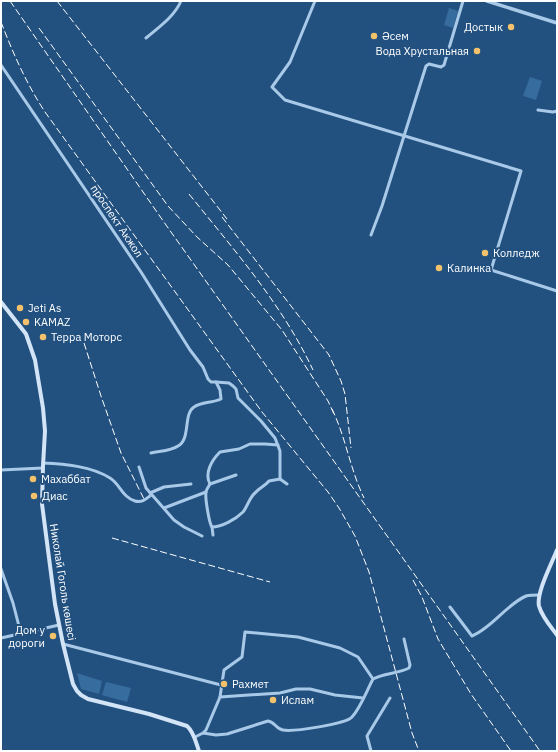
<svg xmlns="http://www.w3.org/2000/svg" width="558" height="752" font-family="'IBM Plex Sans',sans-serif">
<rect width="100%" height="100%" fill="#225180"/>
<g fill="#366c9e">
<polygon points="449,8 458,11 453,28 444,25"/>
<polygon points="530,77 542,81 536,100 523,96"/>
<polygon points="77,673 102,681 99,694 81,689"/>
<polygon points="106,682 131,688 127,702 102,695"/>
</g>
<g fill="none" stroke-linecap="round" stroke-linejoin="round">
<g stroke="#a8c9e7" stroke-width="3">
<polyline points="315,1 290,62 272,87 285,100 521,171 491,270 557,291"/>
<path d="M146,38c13,-11 28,-21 35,-37"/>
<path d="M1,65l140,207 49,78 13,17 5,12 3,3h5l4,8 1,9c-9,4 -20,3 -27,8 -11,7 -3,32 -16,39 -7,5 -18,5 -27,7"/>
<polyline points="538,110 553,112 557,111"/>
<polyline points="371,235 382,206 426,66 429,64 441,67 444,65 463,1"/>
<polyline points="216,382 229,383 233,386 236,389 238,398 261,421 275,438 280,451 280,479"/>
<path d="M43,463c21,1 48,3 67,15 10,6 12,19 25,23 7,2 11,-2 16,-6"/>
<polyline points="139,467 146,488 174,520 184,527 202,536"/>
<polyline points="1,470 43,468"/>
<path d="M210,484c-6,-11 2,-24 10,-32l19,-3 11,-5h15l13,1"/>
<polyline points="150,493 164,487 191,484"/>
<polyline points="164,508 206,492"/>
<path d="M212,527c-3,-4 -7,-29 -6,-35 0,-2 3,-6 4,-8l26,-9"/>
<path d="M213,535l-1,-8c10,0 24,-8 31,-15 5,-6 6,-14 12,-19 4,-5 10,-7 14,-12l11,-2 7,5"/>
<polyline points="1,569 13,603 21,634"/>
<path d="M450,607l22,29c20,-8 35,-32 54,-40 4,-1 9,-1 13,-1"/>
<polyline points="1,638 59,625"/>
<polyline points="63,644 221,685"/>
<path d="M373,679c11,-6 24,-5 36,-11l1,-3 -6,-26"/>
<polyline points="220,697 280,693 296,689 310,689 335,695 363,698"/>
<path d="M195,737l8,-4 13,2 11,-1 41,-13c7,1 8,8 15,9 10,2 63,-6 69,-13 9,-10 15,-27 21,-38l-15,-22 -18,-9 -42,-11 -53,-5 -3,25 -18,13 -4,27 -14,33 -3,3"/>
<polyline points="371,751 367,736 390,698"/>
</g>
<polyline stroke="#a8c9e7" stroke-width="3.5" points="487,1 557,23"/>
<g stroke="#d2e4f6" stroke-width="4">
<path d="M1,302l25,32 9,26 8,48 2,23 -2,35 -1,38 13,100 8,40 10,40 4,7 4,4 7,4 61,15 38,12c7,6 9,17 12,25"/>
<path d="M557,550c-5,13 -21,43 -18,56 3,11 12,21 18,29"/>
</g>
<g stroke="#fff" stroke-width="1" stroke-dasharray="7 3" stroke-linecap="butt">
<polyline points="10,1 166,225 540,751"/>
<polyline points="57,1 227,219"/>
<path d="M1,22c12,31 25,61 44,90l217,300 66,80 11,16 16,28 14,36 43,161 7,18"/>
<polyline points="39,28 168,206 197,237 228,265 282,330 328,401 334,414"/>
<path d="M189,194c45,56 93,110 124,176"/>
<polyline points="222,217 329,355 341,381 345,394 351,448"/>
<polyline points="84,343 101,396 121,453 144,499"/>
<path d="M332,409c14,29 18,60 32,89"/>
<polyline points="112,538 270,582"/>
<polyline points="413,580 422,597 438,639 471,694 511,751"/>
</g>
</g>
<g fill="#f3c26a" stroke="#225180" stroke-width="1.5">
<circle cx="511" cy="27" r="4"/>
<circle cx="374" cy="36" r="4"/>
<circle cx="477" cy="51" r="4"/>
<circle cx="485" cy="253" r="4"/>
<circle cx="439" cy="268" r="4"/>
<circle cx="20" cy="308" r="4"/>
<circle cx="26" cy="322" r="4"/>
<circle cx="43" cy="337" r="4"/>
<circle cx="33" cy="479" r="4"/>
<circle cx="34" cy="496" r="4"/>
<circle cx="53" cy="636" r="4"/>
<circle cx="224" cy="684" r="4"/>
<circle cx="273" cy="700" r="4"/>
</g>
<g text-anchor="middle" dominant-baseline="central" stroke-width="4" stroke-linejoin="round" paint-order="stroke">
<g font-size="11" fill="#fff" stroke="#225180" text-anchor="start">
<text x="503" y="27" text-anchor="end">Достык</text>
<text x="382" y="36">Әсем</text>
<text x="469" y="51" text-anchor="end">Вода Хрустальная</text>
<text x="493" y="253">Колледж</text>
<text x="447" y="268">Калинка</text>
<text x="28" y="308">Jeti As</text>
<text x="34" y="322">KAMAZ</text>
<text x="51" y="337">Терра Моторс</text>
<text x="41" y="479">Махаббат</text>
<text x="42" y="496">Диас</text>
<text x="45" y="630" text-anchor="end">Дом у<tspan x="45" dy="13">дороги</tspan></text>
<text x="232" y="684">Рахмет</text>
<text x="281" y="700">Ислам</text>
</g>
<g font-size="11" fill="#fff" stroke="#225180">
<text transform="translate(117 221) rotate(56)">проспект Акжол</text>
<text transform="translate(63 582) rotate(81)">Николай Гоголь көшесі</text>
</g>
</g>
<rect width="558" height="752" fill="none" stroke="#ffffff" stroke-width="4"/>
</svg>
